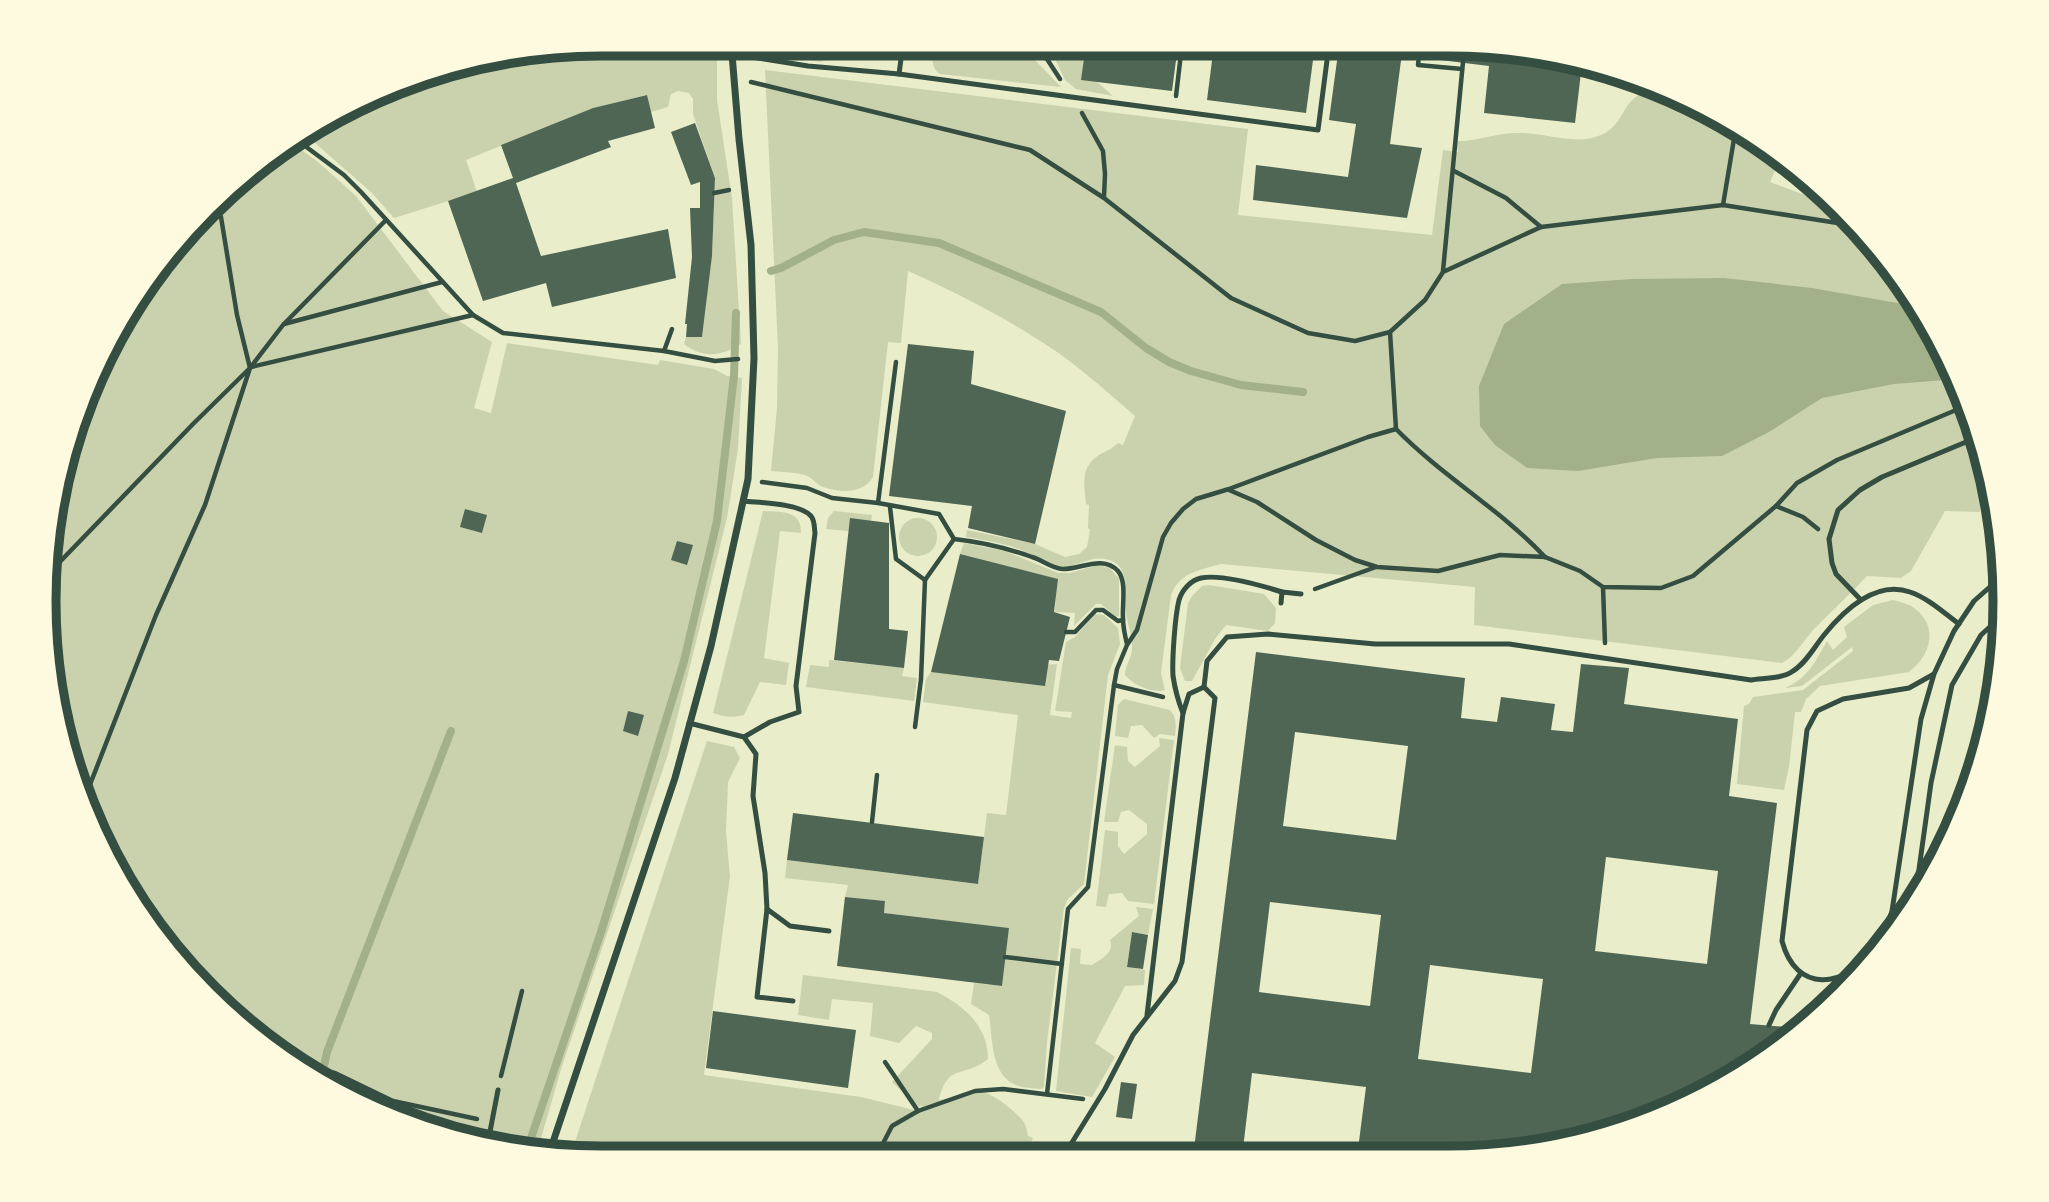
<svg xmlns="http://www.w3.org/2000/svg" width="2049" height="1202" font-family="Cabin,sans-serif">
<rect width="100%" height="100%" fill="#e9edc9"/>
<g fill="#cad2ad">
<path d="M601,44h116v56l15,98 9,146c-19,12 -38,15 -57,0l2,-7h16l10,-81 3,-78 -22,-64v-15l-4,-6 -11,-2 -7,3 -3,13 -17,5 -5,-17 -53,13 -127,52 11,32 -83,26 -22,-25 -66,-58 116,-62z"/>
<polygon points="762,44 852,44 850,53 820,62 777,53"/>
<path d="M935,44h68l29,13 29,30 -121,-13c-11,-8 -7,-18 -5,-30z"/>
<polygon points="1029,44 1086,44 1097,82 1113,96 1076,89 1065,80 1054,57"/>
<path d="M765,70l483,59 -10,86 194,20 11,-85 15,2 -2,-11c21,1 42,-9 64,-8 25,0 57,13 81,2 21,-9 21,-29 36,-39 4,-3 11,-4 16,-5l31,20 17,-1 56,27 24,20 -11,25 51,19 17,3 73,87 52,96 23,76 -6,49 -35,-1 -34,60 -10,7 -34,-2c-17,18 -34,34 -51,51 -13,13 -18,27 -34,36l-308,-38 1,-38 -254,-23c-21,6 -41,8 -50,31l-10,78 4,17c-12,4 -32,-5 -40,-15 0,-9 6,-16 7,-25 1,-14 -4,-23 -6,-37 -3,-19 7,-49 -21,-54 -15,-3 -28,8 -42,8 -9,-1 -34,-14 -44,-18 -17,-6 -36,-9 -53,-12l1,-7 68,14 30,13 14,-3 8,-7 3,-17 -2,-2 1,-23 -3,-1c-2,-19 -6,-37 13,-49 7,-4 13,-6 19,-12l5,2 12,-29c-24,-21 -49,-43 -75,-62 -48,-33 -100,-60 -152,-83l-7,72 -13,-1 -15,135c-10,17 -33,16 -50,10 -7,-3 -11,-10 -18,-12 -11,-3 -23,-3 -34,-4l6,-63 1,-60z"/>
<polygon points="292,143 318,162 356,196 443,311 492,342 474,408 491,413 507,343 658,365 660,360 714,369 727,376 742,378 738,449 727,518 668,754 562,1066 537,1152 422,1129 292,1065 159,941 73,780 45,637 63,456 138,291 262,159"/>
<path d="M763,511c18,1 39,-1 38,22l-21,-2 -16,127 25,5 -3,22 -26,-3 -16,33c-11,3 -20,2 -31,-2z"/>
<polygon points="834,511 872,515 871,521 849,531 826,529 828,518"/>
<circle cx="918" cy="537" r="19"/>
<polygon points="964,543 1005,551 1058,573 1070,573 1098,565 1110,568 1119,579 1119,616 1116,617 1101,604 1096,604 1074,626 1075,613 1055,612 1057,579 960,554"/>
<polygon points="1209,585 1264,594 1276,608 1275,623 1268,631 1226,625 1215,639 1192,681 1185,681 1180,668 1188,603 1192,596 1202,586"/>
<path d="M1893,600c7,2 16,4 21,8 26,19 16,48 -5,64l-89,14 -14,13 -5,13h-6l-6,55 -5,23 -47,-6 7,-78 5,-2 4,-7 50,-7 50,-39 -1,-4 -50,39 -17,2c23,-10 30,-26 42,-47l6,9 14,-13 -3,-10 29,-22z"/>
<path d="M1095,614l9,1 14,13 2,16 -12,31 -24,209 -16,15 -4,9 -17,134 -3,45 -3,2c-7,-1 -16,-1 -23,-3 -28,-10 -25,-47 -29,-71l-18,-11 3,-21 28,3 7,-58 -125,-15 1,-12 -40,-4 3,-12 -63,-7 2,-18 191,24 9,-71 19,2 12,-100 -95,-13 3,-23 5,-7 126,-8 -7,51 21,3 1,-6 -17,-1 11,-69 9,-5z"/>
<polygon points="829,660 904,668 902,676 917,678 914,701 806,687 810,665 829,667"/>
<path d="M1124,699l46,11c7,7 6,17 5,26l-15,-2 -6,4 -12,-13 -11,1 -3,12 -13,-2 3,-31z"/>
<polygon points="1159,738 1174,740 1154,904 1128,901 1122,893 1109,894 1106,907 1096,906 1105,830 1118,832 1118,846 1124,854 1147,834 1147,824 1129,810 1121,812 1118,822 1104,822 1115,745 1127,747 1128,761 1135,767 1160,746"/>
<path d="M707,741l27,6 6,11 -12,24 -2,50 4,44 -26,199 157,22 57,14 5,-6 -4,2 -27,-25 40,-43v-6l-16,-7 -17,17 -29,-7 3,-33 -41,-4 -3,21 -31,-5 5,-40 134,17c27,14 51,34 51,67 -25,20 -40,3 -49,41 13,-1 23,-9 37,-9 15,0 37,18 47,30 3,4 4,10 5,15l5,2 -8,19h-455z"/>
<path d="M1136,907l17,2 -5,26 -16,-3 -5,34 18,4 -1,15 -19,1 -30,57 20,14 -23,40 -36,-6 15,-143 10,1 -1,15 12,1c9,-6 23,-12 18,-25l29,-24z"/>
</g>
<polygon fill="#a3b18a" points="1724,278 1812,288 1920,307 1958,379 1894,384 1822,398 1769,432 1722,456 1657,458 1578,471 1527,468 1495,445 1480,426 1479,386 1504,324 1562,284 1632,279"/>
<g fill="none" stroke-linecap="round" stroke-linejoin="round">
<g stroke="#a3b18a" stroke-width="8">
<polyline points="771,271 781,268 834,240 864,232 939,243 1101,312 1146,348 1169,362 1191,371 1241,385 1303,392"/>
<polyline points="321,1079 327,1052 451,731"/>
<polyline points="527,1150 601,932 684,661 717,521 734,376 736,313"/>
</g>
</g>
<g fill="#4f6655" fill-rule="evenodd">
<polygon points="1086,44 1178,45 1172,91 1081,80"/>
<polygon points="1214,45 1315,45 1306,113 1207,100"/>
<polygon points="1434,45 1485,45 1582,64 1575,123 1484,113 1489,66 1432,59"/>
<polygon points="1339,46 1402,53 1390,144 1422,148 1407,218 1253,200 1256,165 1348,177 1356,124 1329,120"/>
<polygon points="647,95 655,128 608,141 611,147 516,183 541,256 668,229 676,278 552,307 546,283 483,301 448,201 513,178 501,145 593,108"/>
<polygon points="695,123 715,178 712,256 702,337 686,337 687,324 685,324 692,257 690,208 700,208 700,182 691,185 671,132"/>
<polygon points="908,344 974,351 971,384 1066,411 1035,544 968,528 972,506 889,496"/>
<polygon points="465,509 487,515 482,533 460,527"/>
<polygon points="850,518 889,523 889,629 908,631 904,668 834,660"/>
<polygon points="677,541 693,545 687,565 671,560"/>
<polygon points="960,554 1058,579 1054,612 1070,617 1059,661 1049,660 1045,686 931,672"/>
<path d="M1256,652l209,26 -4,40 36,4 4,-25 54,7 -4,26 22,2 8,-68 48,4 -5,36 114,15 -9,77 48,7 -27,221 36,3 -1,-3 13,-4 2,7 -73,56 -100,46 -142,28h-128l9,-70 -114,-14 -10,84h-49zM1295,732l113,14 -12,94 -113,-14zM1606,857l112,14 -11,93 -112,-13zM1270,902l111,13 -11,91 -111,-14zM1430,965l113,14 -12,94 -113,-14z"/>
<polygon points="628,711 644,715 638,736 623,731"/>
<polygon points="793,813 984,837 978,884 787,860"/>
<polygon points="845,897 885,901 884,913 1009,928 1002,986 837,966"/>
<polygon points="1132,932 1148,935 1143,969 1127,967"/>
<polygon points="713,1011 856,1030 848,1088 706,1068"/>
<polygon points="1121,1082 1137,1084 1132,1119 1116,1117"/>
</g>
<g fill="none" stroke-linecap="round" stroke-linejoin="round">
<g stroke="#344e41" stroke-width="4.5">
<polyline points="1016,44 1047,59 1060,79"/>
<polyline points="1420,45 1418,65 1462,69"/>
<polyline points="751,82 1030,150 1104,198 1231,298 1308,333 1355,341 1390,332 1425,300 1443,272 1541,227 1723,205 1857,226"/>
<polyline points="1176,96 1182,45"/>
<polyline points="1082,113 1103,151 1105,174 1104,197"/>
<polyline points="297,140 344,175 361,192 473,315 503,333 664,351 715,361 738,359"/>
<polyline points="1454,171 1506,198 1541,227"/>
<polyline points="714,193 729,190"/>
<polyline points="1723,205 1736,127"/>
<polyline points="1443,271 1463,62"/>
<polyline points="284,324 442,282"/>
<polyline points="664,351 672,329"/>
<polyline points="251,367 473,315"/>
<polyline points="1960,409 1966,428"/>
<path d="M1396,429c46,47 104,80 149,128"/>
<path d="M762,482l45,6 25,10 46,5 61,11 15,25c27,3 53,9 78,18 10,3 19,11 30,12 17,1 41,-15 56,2 9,11 4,33 5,47 0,9 2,18 4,26"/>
<polyline points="1229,490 1257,502 1316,540 1355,560 1377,567 1438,571 1500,555 1545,557 1580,571 1603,587 1661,588 1693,576 1776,506 1797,483 1837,460 1968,405"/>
<polyline points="878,503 896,362"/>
<polyline points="1776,506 1803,517 1818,529"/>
<polyline points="890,507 896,559 925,580"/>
<polyline points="52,570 193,424 250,368 283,325 386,220"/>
<polyline points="1603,587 1605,643"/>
<polyline points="1315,589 1376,567"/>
<polyline points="1066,632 1075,632 1096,610 1103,610 1118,621 1123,620"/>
<polyline points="1114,685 1163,697"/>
<polyline points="915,727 921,679 925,580 954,539"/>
<polyline points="84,800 156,615 205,505 250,368 237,315 221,217 216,208"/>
<polyline points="872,822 877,775"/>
<polyline points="1005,957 1062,964"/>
<polyline points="885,1062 918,1111"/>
<polyline points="294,1066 335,1073 393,1101 477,1119"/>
<polyline points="501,1076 522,991"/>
<polyline points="1047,1094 1068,909 1088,887 1114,685 1117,669 1127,645 1137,630 1163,537 1171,523 1183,509 1196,499 1229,489 1368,437 1396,429 1390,332"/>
<polyline points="876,1157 892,1126 918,1111 975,1091 1003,1089 1083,1099"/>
</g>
<g stroke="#344e41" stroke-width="5">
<polyline points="739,44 732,54 808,66 899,74 1318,130 1329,45"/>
<polyline points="899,74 903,44"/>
<path d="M743,501c17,2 56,2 68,15 4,5 3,11 4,17l-19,153 3,26 -29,10 -26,15"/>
<polyline points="1282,592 1301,594"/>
<polyline points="1861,600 1836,574 1832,563 1829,539 1838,510 1860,490 1882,477 1978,437"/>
<path d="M1934,674l-25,14 -66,11 -26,12 -10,19 -25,211c14,53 62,47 92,10 10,-12 13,-26 18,-40l29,-192 13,-45 20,-43 20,-30 17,-15 12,-7"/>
<path d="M1183,713c-5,-12 -8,-24 -10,-37 -1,-17 2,-60 6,-76 3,-10 12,-20 22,-22 20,-4 62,8 81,14l-1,11"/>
<polyline points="689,723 744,737 756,754 753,796 765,873 767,909 790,926 829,931"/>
<polyline points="1914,905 1931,783 1952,685 1981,635 2004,614"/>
<polyline points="767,909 757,997 793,1001"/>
<polyline points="1845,976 1859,975"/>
<polyline points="1147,1015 1183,713 1189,694 1204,687"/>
<polyline points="1769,1025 1776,1010 1801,973"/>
<polyline points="488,1142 498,1090"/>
<path d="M1063,1157l42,-68 28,-54 42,-54 7,-19 33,-264 -11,-11 3,-26 20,-24 41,-3 107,10h134l242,36c13,-2 31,-1 42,-9 13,-8 22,-25 31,-36 20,-25 52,-55 86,-43 18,6 34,21 49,32"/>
<polyline points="1168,1157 1169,1149"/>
</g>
<polyline stroke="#344e41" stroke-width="7" points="549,1154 675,778 711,646 748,479 754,358 751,245 739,139 732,54"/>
</g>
<path d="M0 0H2049V1202H0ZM601 56H1448A545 545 0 0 1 1993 601V601A545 545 0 0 1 1448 1146H601A545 545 0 0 1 56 601V601A545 545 0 0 1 601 56Z" fill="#fefae0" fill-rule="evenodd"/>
<path fill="none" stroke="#344e41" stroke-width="9" d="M601 56H1448A545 545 0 0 1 1993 601V601A545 545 0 0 1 1448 1146H601A545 545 0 0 1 56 601V601A545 545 0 0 1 601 56Z"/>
</svg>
